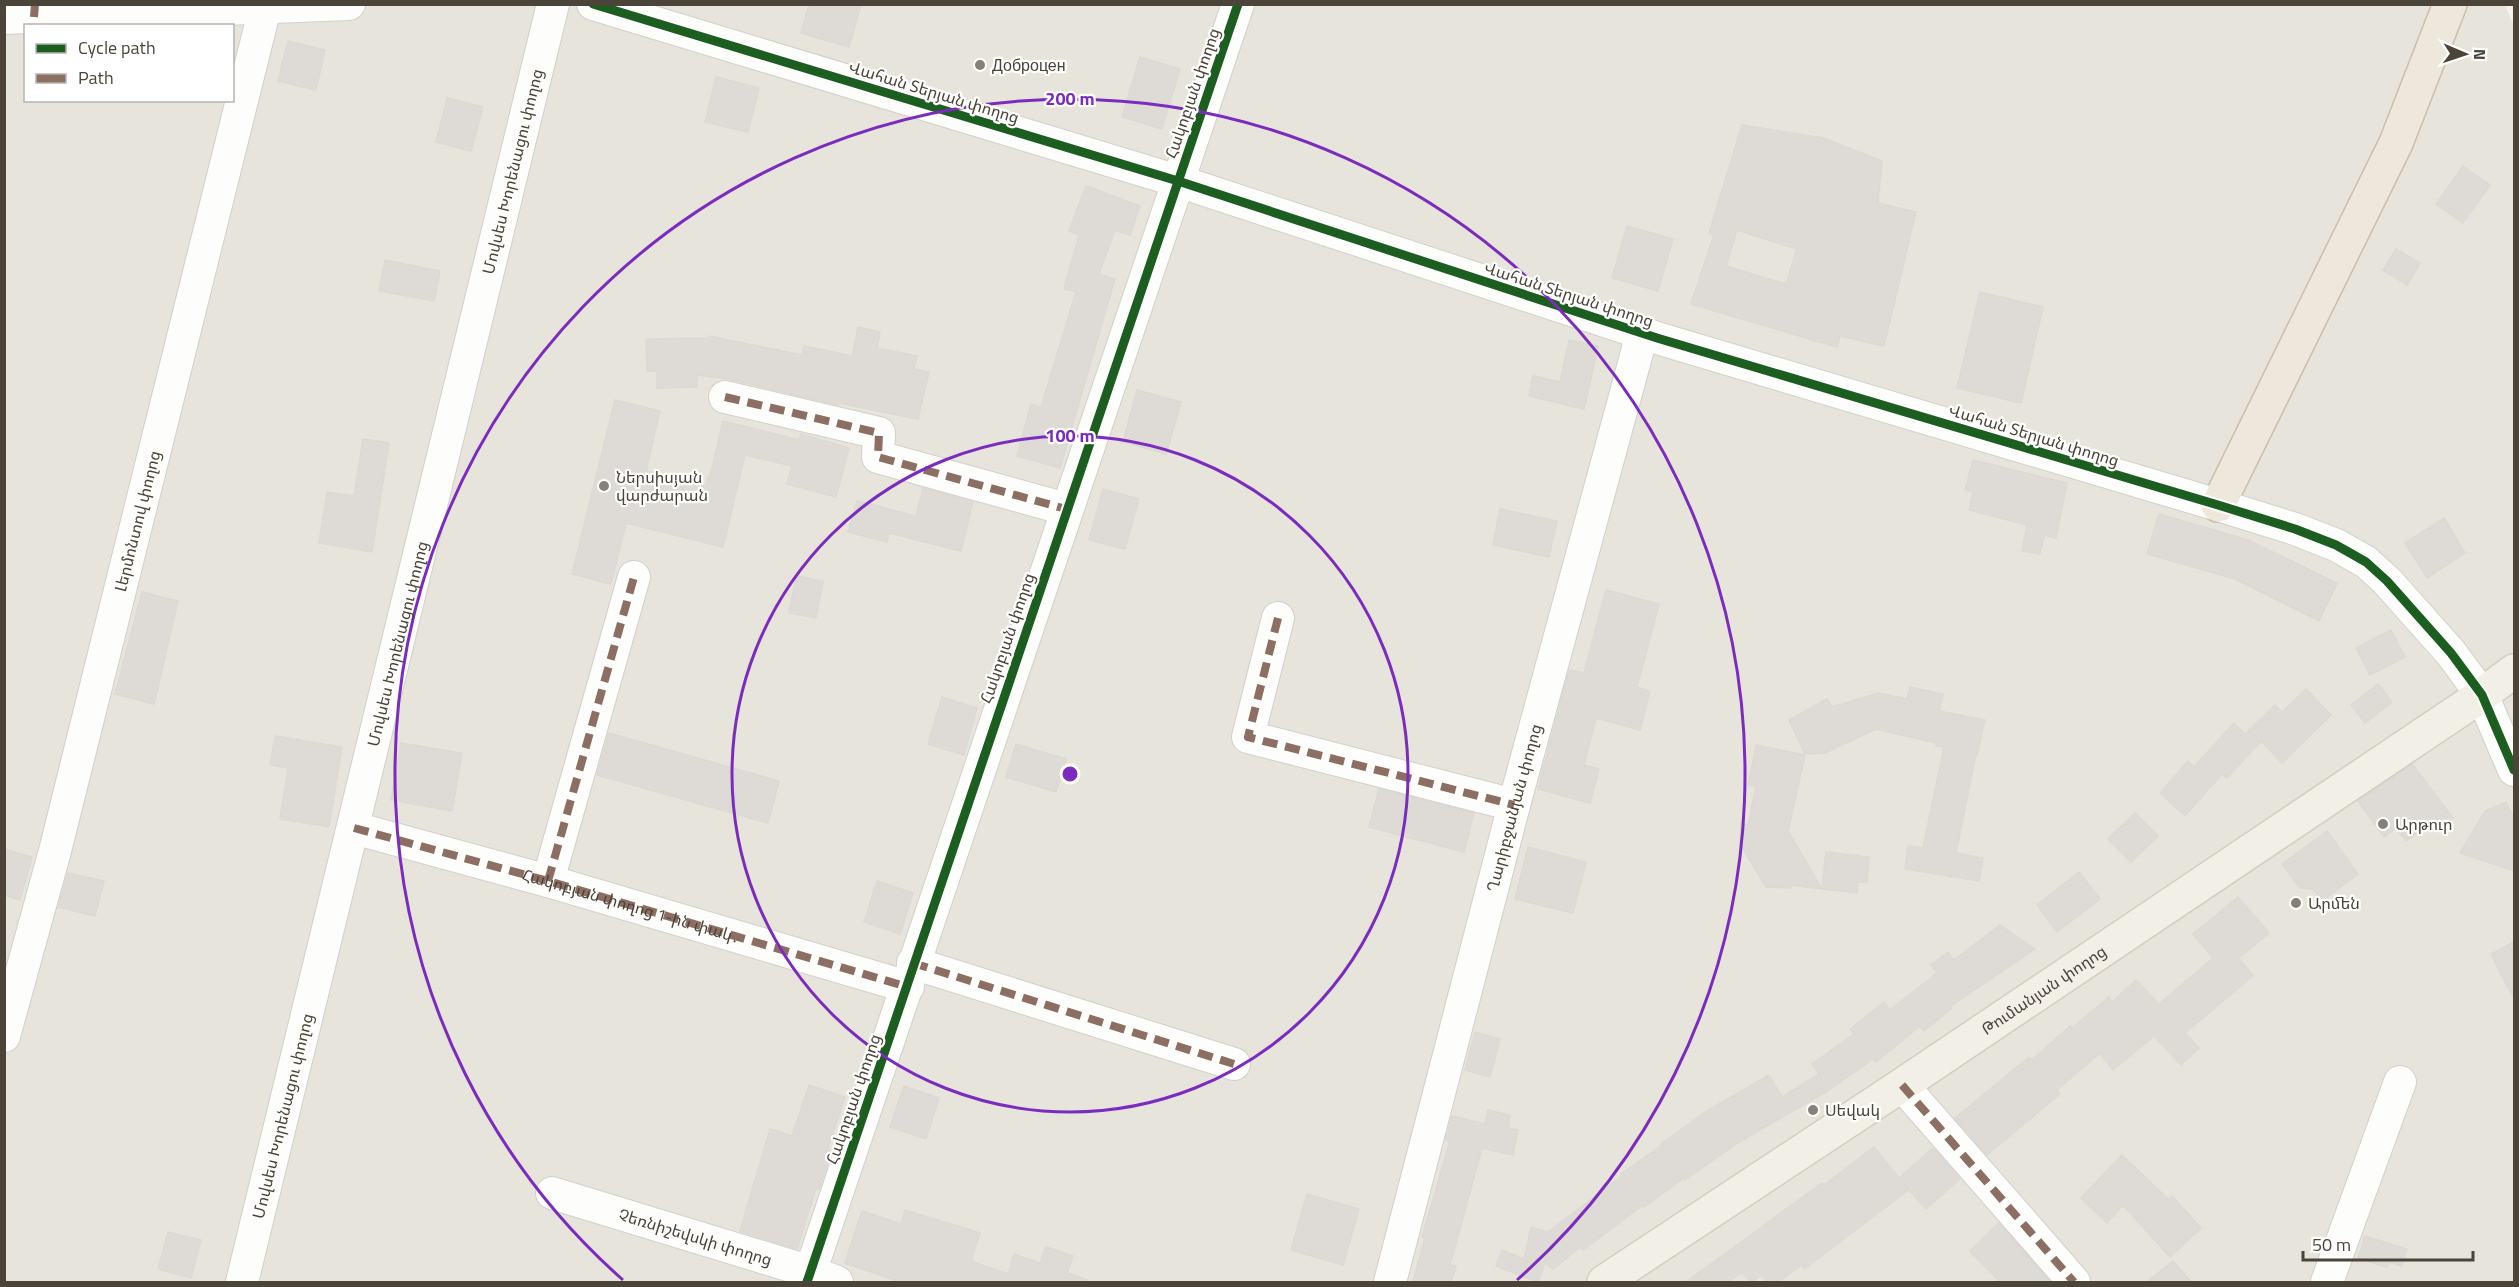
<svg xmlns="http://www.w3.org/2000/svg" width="2519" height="1287" font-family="'Titillium Web','Noto Sans Armenian',sans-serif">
<rect width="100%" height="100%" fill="#f4f2ee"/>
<path fill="#e7e4dc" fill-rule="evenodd" d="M5,5h2500l9,21v1256h-2509zM26,26h206v74h-206z"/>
<g fill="#dedbd6" stroke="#dcd9d4" stroke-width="1.5" fill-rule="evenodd">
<polygon points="809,4 861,4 849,47 801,33"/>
<polygon points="288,41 325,50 316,90 278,81"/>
<polygon points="1140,57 1180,69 1162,129 1122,117"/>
<polygon points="716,77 759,88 748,132 705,122"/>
<polygon points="447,98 483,107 471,151 436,142"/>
<path d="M1742,125l81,13 59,23 -4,42 38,9 -32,134 -44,-10 -3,11 -146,-43 23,-69 -5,-2zM1737,230l60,19 -11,35 -60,-18z"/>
<polygon points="2463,166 2490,185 2463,223 2436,204"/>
<polygon points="1086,186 1140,206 1130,235 1115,230 1099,274 1115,279 1060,468 1017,456 1031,404 1041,407 1076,292 1064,289 1079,235 1069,231"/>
<polygon points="1627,226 1673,239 1658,291 1612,278"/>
<polygon points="2396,249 2420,263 2407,285 2383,270"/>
<polygon points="385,260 440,271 434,301 379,291"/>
<polygon points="1980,292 2043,307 2021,403 1957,388"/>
<polygon points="858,327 880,332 877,348 917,356 914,369 929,372 918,419 839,403 838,405 729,379 697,375 697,387 657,388 657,371 647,371 646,339 708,338 709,336 802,355 804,346 852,356"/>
<polygon points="1569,340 1598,346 1584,409 1529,396 1533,376 1560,382"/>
<polygon points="1137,390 1181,402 1166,454 1123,442"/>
<polygon points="615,400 660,411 646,471 706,486 708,476 710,477 723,421 799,440 801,434 849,448 836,497 787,484 792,466 745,455 723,547 626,523 611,584 572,574"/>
<polygon points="363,439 389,443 372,552 319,543 327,492 354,496"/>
<polygon points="1973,460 2067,483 2056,538 2044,535 2040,554 2022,551 2027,525 1969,510 1973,492 1965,490"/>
<polygon points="923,488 973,502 961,551 889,533 887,542 848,532 857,501 916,516"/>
<polygon points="1103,489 1139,499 1125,549 1089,540"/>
<polygon points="1500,509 1557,521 1549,557 1493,545"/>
<polygon points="2159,514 2248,540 2337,583 2319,621 2235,579 2147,554"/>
<polygon points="2444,518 2465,553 2427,578 2405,543"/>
<polygon points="796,576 823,581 816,618 789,613"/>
<polygon points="1606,590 1659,604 1637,687 1650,691 1640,730 1596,718 1584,765 1599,769 1590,803 1538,789 1569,670 1584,673"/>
<polygon points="142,592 178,601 154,704 115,694"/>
<polygon points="2391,630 2405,657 2370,675 2356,648"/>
<polygon points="2378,684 2392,702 2365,723 2351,705"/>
<polygon points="1910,687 1943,694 1939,711 1985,720 1977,755 1976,754 1956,853 1983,858 1979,881 1905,869 1908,846 1923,848 1944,747 1936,746 1936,743 1876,729 1825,753 1805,754 1789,720 1827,699 1832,707 1878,693 1907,699"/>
<polygon points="2306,689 2331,715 2282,763 2261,741 2227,778 2222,774 2185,816 2160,793 2188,761 2194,767 2234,723 2245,734 2275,705 2282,712"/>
<polygon points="942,697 977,708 964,755 928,744"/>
<polygon points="609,733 779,781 768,823 597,775"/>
<polygon points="275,736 342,747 329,827 280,819 288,768 270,765"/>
<polygon points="401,743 462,753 452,811 391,800"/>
<polygon points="1016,744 1066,759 1056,792 1006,777"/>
<polygon points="1756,745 1805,755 1788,831 1822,889 1791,885 1791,888 1766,887 1740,844 1741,823 1748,825 1756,786 1748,785"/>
<polygon points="2412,764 2453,818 2435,832 2430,824 2406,841 2396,828 2384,837 2358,801"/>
<polygon points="1379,789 1474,813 1464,852 1369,827"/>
<polygon points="2506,802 2514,819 2514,871 2460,853 2485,811"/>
<polygon points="2135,813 2158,836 2131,862 2108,839"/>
<polygon points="2327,831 2358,874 2322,901 2313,889 2300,888 2282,864"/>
<polygon points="1528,847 1586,862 1573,913 1515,899"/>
<polygon points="4,849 32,857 20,900 4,895"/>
<polygon points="1826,852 1869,857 1867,882 1858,882 1857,893 1822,889"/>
<polygon points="2079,872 2100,899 2057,932 2037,905"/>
<polygon points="68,873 104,881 95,916 58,907"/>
<polygon points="877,881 913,893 900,934 864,922"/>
<polygon points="2238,897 2269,933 2239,958 2253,976 2185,1033 2199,1048 2181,1065 2154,1036 2113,1070 2100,1053 2057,1090 2060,1094 1987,1155 1955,1118 2029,1057 2032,1060 2070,1026 2072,1028 2109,997 2112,1002 2136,980 2159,1004 2213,958 2193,934"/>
<polygon points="2000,925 2035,949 1951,1006 1952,1008 1924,1031 1920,1026 1876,1062 1873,1059 1829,1090 1736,1144 1685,1180 1684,1178 1644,1207 1643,1205 1583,1250 1580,1247 1553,1269 1545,1263 1538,1282 1496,1266 1502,1250 1524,1259 1531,1227 1548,1232 1622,1176 1621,1174 1662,1145 1661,1144 1707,1111 1769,1075 1782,1097 1819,1074 1812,1064 1854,1034 1850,1029 1884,1002 1890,1010 1937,973 1931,965 1948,952 1954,960"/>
<polygon points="2514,942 2514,999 2491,954"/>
<polygon points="1475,1032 1500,1039 1490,1077 1465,1070"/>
<polygon points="809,1085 845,1097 828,1149 832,1151 819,1189 816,1188 797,1249 740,1231 770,1129 792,1136"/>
<polygon points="904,1086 939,1098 926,1139 890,1127"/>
<polygon points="1488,1110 1510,1115 1508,1128 1518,1130 1513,1155 1482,1148 1450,1265 1456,1266 1451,1282 1413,1282 1425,1238 1422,1237 1450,1141 1446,1140 1452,1116 1485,1124"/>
<polygon points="1874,1147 1899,1178 1933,1148 1960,1179 1926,1209 1899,1179 1908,1190 1804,1269 1802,1265 1778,1282 1767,1282 1762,1275 1750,1282 1742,1272 1728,1282 1686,1282 1822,1183 1824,1185"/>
<polygon points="2122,1155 2168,1199 2172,1196 2201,1228 2170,1257 2123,1205 2107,1223 2081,1198"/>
<polygon points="1307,1194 1359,1209 1343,1265 1291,1250"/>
<polygon points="905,1210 980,1233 971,1261 1008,1274 1014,1254 1040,1263 1046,1247 1073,1256 1067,1273 1087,1280 1087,1282 900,1282 845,1263 862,1211 901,1224"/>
<polygon points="1999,1223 2051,1282 2000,1282 1970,1251"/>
<polygon points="168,1232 201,1240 191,1278 158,1269"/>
<polygon points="2365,1236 2407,1249 2402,1266 2389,1262 2387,1267 2358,1258"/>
<polygon points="2173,1261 2191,1282 2147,1282"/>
</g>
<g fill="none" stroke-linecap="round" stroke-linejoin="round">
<g stroke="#d2d0cb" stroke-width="34">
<g id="minor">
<polyline points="593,4 1178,181 1657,338 2218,505 2295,529 2336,545 2366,562 2387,581 2451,653 2482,695 2514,770"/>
<polyline points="4,18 349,4"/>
<polyline points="725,397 879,433 878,457 1066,509"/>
<polyline points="1278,618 1248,737 1514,805"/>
<path id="s1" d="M354,828l194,53 360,106"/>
<polyline points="548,881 634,577"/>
<polyline points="913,963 1234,1064"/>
<path id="s2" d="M4,1036l51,-185 211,-847"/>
<polyline points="1902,1085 2074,1282"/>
<path id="s3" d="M552,1193l259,79 26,10"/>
<path id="s4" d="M242,1282l311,-1278"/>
<polyline points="807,1282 1238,4"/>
<path id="s5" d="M1390,1282l124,-477 128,-471"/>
<polyline points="2327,1282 2400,1082"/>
</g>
</g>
<g stroke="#d6cebb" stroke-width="36">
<g id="major">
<path id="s6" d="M1604,1282l298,-197 580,-390 32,-24"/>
</g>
</g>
<g stroke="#ccbfa9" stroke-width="36">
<polyline id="highway" points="2218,505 2396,143 2450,4"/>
</g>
<use href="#minor" stroke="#fdfdfc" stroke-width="32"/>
<use href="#major" stroke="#f2efe6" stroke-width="33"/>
<use href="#highway" stroke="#ede8db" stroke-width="33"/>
<g stroke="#8d6e63" stroke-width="8" stroke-dasharray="15 8" stroke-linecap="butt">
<polyline points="34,17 35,4"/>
<polyline points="725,397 879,433 878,457 1066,509"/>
<polyline points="1278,618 1248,737 1514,805"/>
<polyline points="354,828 548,881 908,987"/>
<polyline points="548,881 634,577"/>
<polyline points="913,963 1234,1064"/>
<polyline points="1902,1085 2074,1282"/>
</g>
<g stroke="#fff" stroke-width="13">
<g id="cycleway">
<polyline points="593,4 1178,181 1657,338 2218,505 2295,529 2336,545 2366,562 2387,581 2451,653 2482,695 2514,770"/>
<polyline points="807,1282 1238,4"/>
</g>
</g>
<use href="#cycleway" stroke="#1b5e20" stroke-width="9"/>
</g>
<g fill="none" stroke="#7b2cbf" stroke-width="3">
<circle cx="1070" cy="774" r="338"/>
<path d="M623 1280A675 675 0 1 1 1517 1280"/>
</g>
<g fill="#868178" stroke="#fff" stroke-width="2">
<circle cx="980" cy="65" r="6"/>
<circle cx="604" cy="486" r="6"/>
<circle cx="2383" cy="824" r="6"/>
<circle cx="2296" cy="903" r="6"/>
<circle cx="1813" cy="1110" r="6"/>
</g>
<g text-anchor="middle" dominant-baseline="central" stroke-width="4.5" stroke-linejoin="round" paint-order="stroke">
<g font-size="16" fill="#4b4439" stroke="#fff" text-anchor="start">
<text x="992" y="65">Доброцен</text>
<text x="616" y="477">Ներսիսյան<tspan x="616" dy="18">վարժարան</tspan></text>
<text x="2395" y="824">Արթուր</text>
<text x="2308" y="903">Արմեն</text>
<text x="1825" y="1110">Սեվակ</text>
</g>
<g font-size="16" fill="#4b4439" stroke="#fff">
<text transform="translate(934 92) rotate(17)">Վահան Տերյան փողոց</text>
<text transform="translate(1192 93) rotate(-71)">Հակոբյան փողոց</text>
<text stroke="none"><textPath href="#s4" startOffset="1143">Մովսես Խորենացու փողոց</textPath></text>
<text transform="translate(1569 294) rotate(18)">Վահան Տերյան փողոց</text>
<text transform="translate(2034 435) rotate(17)">Վահան Տերյան փողոց</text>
<text stroke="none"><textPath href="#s2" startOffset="532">Լերմոնտով փողոց</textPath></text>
<text transform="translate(1007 638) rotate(-71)">Հակոբյան փողոց</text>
<text stroke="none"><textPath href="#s4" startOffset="657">Մովսես Խորենացու փողոց</textPath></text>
<text stroke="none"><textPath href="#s5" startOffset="490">Ղարիբջանյան փողոց</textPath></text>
<text stroke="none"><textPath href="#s1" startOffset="288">Հակոբյան փողոց 1-ին փակ․</textPath></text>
<text stroke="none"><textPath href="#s6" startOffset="528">Թումանյան փողոց</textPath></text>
<text transform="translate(853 1099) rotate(-71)">Հակոբյան փողոց</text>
<text stroke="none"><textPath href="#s4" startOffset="171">Մովսես Խորենացու փողոց</textPath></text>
<text stroke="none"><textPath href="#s3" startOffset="150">Չեռնիշեվսկի փողոց</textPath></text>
</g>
</g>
<circle cx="1070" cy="774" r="9" fill="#7b2cbf" stroke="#fff" stroke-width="3"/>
<g font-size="18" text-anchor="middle" font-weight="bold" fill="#7b2cbf" stroke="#fff" stroke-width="4.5" stroke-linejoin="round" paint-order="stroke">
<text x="1070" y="105">200 m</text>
<text x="1070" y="442">100 m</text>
</g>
<rect width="2519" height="1287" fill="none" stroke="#4b4439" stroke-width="12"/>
<rect x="24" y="24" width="210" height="78" fill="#ffffff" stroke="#b7b4b0" stroke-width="1.5"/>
<rect x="36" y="44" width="30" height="9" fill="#1b5e20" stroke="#b7b4b0" stroke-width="1.5"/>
<text x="78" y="54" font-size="18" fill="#4b4439">Cycle path</text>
<rect x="36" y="74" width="30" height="9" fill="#8d6e63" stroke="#b7b4b0" stroke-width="1.5"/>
<text x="78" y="84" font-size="18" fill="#4b4439">Path</text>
<g transform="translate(2465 54) rotate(92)" stroke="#ffffff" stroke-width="4.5" paint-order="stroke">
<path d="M0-4.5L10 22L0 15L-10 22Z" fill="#4b4439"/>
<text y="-9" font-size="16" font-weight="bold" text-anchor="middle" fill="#4b4439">N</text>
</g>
<path d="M2303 1251v9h170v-9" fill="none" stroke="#4b4439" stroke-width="3"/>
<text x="2312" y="1251" font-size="18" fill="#4b4439" stroke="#ffffff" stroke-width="4.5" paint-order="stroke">50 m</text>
</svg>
